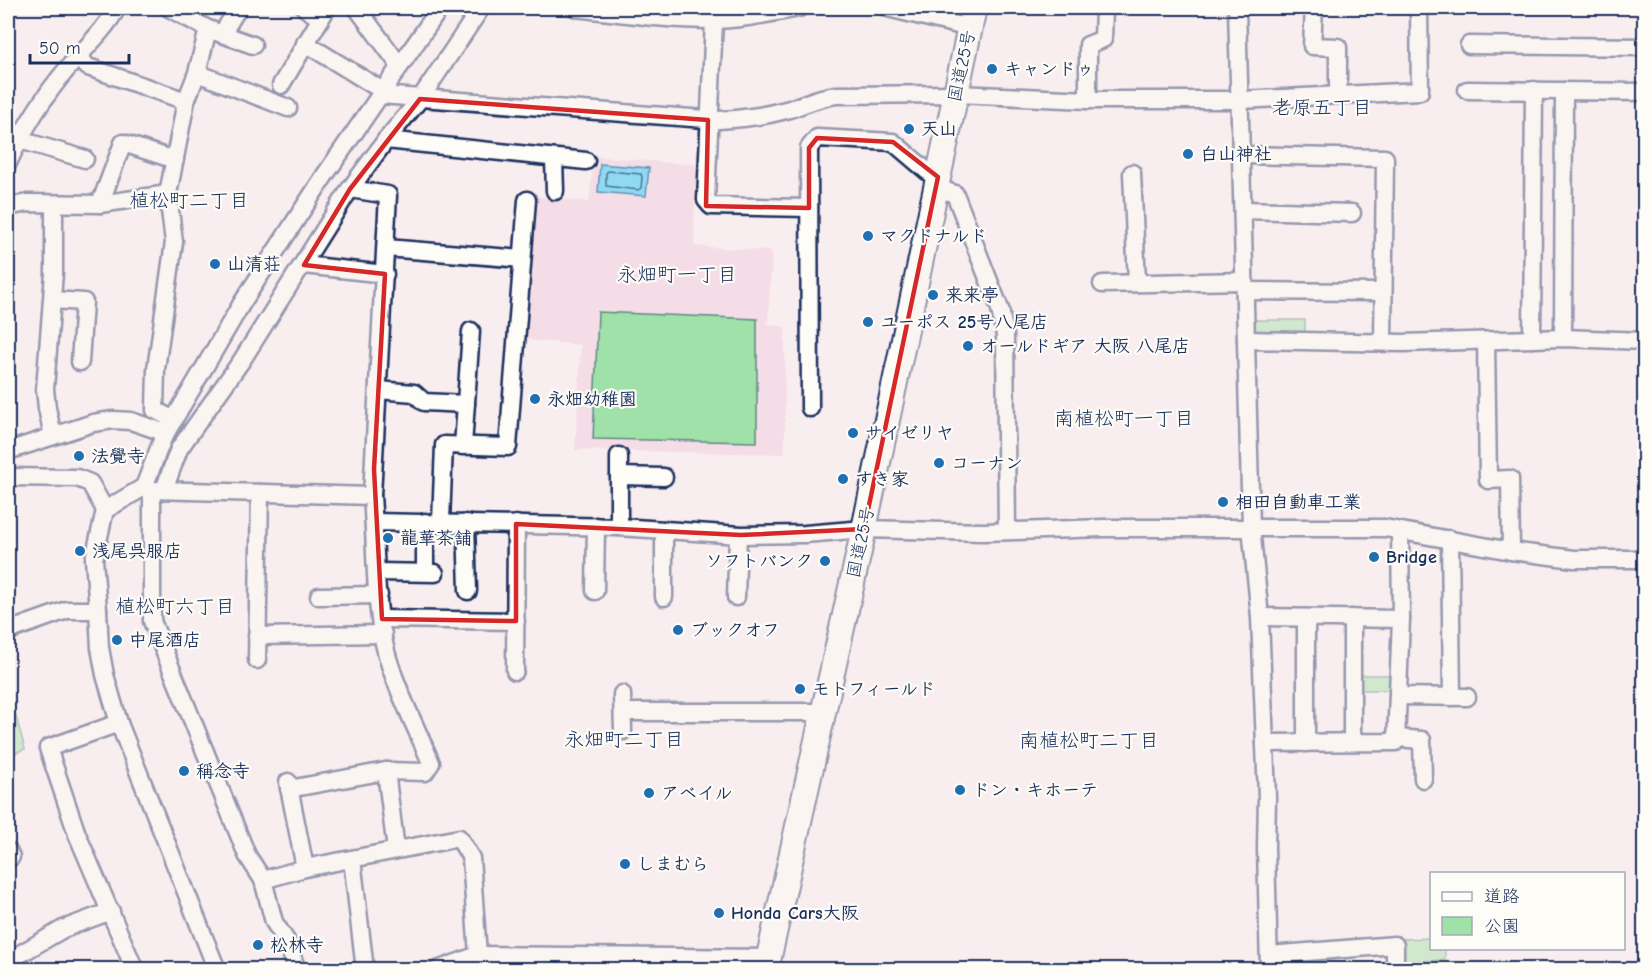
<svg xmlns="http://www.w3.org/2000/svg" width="1652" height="977" font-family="'Comic Neue','Klee One',sans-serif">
<rect width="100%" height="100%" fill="#f9eeef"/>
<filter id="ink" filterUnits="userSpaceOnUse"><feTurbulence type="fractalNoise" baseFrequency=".0167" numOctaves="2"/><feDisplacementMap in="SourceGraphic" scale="12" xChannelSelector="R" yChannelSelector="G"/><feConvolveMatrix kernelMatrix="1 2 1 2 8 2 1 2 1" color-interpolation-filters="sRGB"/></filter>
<g filter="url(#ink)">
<polygon fill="#f4dde6" points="594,156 696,165 694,246 772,251 768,324 785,327 785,454 575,450 581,345 519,339 532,196 589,202"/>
<g fill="#a0e0a9" stroke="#5e8884" stroke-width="1.5">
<polygon points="598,312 757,319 757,442 593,439"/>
<rect x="1254" y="320" width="51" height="14"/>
<polygon points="1359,675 1395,675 1396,690 1359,690"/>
<polygon points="10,695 25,749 8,756 8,696"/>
<polygon points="1431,938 1432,948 1445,949 1445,960 1401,962 1400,939"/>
</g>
<polygon fill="#90d9f1" stroke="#6195b6" stroke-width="1.5" points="600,164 649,168 646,196 598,192"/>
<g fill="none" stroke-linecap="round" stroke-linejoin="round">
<polygon stroke="#4a7399" stroke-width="1.5" points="608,171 641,174 642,177 641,188 638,190 606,186 606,173"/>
<g stroke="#1b2f5e" stroke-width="21">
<g id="minor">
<polyline points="169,8 208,29 253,45"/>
<polyline points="305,8 320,18"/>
<polyline points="357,8 400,66"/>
<path d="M576,8c45,5 90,12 135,12 30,0 60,-7 88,-12"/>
<polyline points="888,8 970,28"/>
<polyline points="1237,8 1251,527 1260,617 1267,797 1266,848 1269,970"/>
<polyline points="1314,8 1312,46 1338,47 1338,94"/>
<polyline points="714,20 706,200 711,206 809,208"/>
<polyline points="222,34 238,8"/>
<polyline points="305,43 383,91"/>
<polyline points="1469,45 1644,47"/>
<polyline points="77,58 88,67 186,101"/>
<polyline points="197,73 288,108"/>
<polyline points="281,85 327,8"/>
<polyline points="1467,90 1644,92"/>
<path d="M380,95l339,25c23,-1 45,-4 67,-10 17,-5 32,-13 50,-15l121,-1 131,6h153l179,-9 -1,-83"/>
<polyline points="1088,100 1088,45 1103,39 1104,8"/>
<polyline points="20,140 85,159"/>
<polyline points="386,140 586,161"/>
<polyline points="1242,155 1385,158 1383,342"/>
<polyline points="554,159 555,191"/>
<path d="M8,163c15,-33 36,-67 59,-94 18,-21 37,-38 50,-61"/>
<polyline points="1132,173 1137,283"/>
<polyline points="935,187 955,194 1000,309 1005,336 1007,531"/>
<polyline points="350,189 388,195 372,496"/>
<polyline points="100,204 123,143 175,160"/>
<polyline points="8,207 27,203 100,204 168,194"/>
<polyline points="1243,210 1352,213"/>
<polyline points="386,248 522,259"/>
<polyline points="304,265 385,274"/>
<polyline points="1102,284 1244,281"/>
<polyline points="1245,291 1383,292"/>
<polyline points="52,300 84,302 80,362"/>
<polyline points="1563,338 1564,91"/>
<polyline points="1532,339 1534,90"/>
<polyline points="1246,340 1403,343 1563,338 1644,341"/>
<polyline points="1486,341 1488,480 1510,479 1511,551"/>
<polyline points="378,390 414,393 424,402 466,404"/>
<polyline points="810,408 809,148 817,138 893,142 927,171 938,177"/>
<polyline points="174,420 155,410 156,369 174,242 168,194 186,101 197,73 208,29"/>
<polyline points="53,436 47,408 45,389 54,273 54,204"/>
<polyline points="463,446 471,331"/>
<polyline points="8,451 93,423 113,420 131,421 166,433"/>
<polyline points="619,476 664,477"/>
<polyline points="8,477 77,478 90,483 105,510 94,559 98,610 67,610 8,631"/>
<polyline points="144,487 163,438 242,303 325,175 440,8"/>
<polyline points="152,490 152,621 247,855 263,880 274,922 287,942 297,970"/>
<polyline points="164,490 179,449 242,360 350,189 386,140 420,99 481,8"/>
<path d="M105,510l39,-23 8,3 220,6c4,49 2,99 12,147 8,38 32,83 47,120l-6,9 -39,-1 -97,18"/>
<polyline points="374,522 619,527 741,535 805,534 864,529 984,532 1103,528 1385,528 1511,551 1574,559 1644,559"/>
<polyline points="441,522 444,445 508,447 527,200"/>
<polyline points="466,523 468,591"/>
<polyline points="619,527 619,456"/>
<polyline points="1450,539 1452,697"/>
<polyline points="377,572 435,573"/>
<polyline points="425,572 425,522"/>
<polyline points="595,591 596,526"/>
<polyline points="319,596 379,595"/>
<polyline points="664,597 664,530"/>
<polyline points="736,597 738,535"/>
<polyline points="98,610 100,648 105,675 119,723 217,970"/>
<polyline points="1260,617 1401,619"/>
<polyline points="1352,618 1352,742"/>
<polyline points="382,619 516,621"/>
<polyline points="257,636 383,634"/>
<polyline points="257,660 260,493"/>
<polyline points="515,671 516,524"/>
<polyline points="622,694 623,731"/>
<polyline points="1398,696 1467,697"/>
<polyline points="623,712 823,712"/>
<polyline points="119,723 48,748 77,834 135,970"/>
<polyline points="1397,738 1422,740 1423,779"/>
<polyline points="1265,743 1396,742 1401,619 1400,531"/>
<polyline points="1306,743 1306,618"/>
<polyline points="386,771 396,850"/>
<polyline points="288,782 305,868"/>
<polyline points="8,851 11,857"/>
<polyline points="352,859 365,970"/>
<polyline points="263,880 305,868 459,838 471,858 478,955"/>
<polyline points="1269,955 1395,945 1395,970"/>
<polyline points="8,961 63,929 111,911"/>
<polyline points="437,970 478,955 768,958"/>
</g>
</g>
<g stroke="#1b2f5e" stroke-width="28">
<polyline id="highway" points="766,970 864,529 974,8"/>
</g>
<use href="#minor" stroke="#fdfcf7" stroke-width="16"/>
<use href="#highway" stroke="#fdfcf7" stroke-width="24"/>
</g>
</g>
<path d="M0 0H1652V977H0ZM420,99l288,21 -2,86 103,2v-60l8,-10 76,4 45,35 -74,352 -123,6 -225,-11v97l-134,-2 -8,-150 11,-195 -81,-9 46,-76z" fill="#f9eeef" fill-opacity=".55" fill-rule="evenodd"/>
<path fill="none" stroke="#d62828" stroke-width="4.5" stroke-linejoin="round" d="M420,99l288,21 -2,86 103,2v-60l8,-10 76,4 45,35 -74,352 -123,6 -225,-11v97l-134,-2 -8,-150 11,-195 -81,-9 46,-76z"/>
<g fill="#1f6fb2" stroke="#fdfcf7" stroke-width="2">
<circle cx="992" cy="69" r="6"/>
<circle cx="909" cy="129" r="6"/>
<circle cx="1188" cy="154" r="6"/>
<circle cx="868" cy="236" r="6"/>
<circle cx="215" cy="264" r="6"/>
<circle cx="933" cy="295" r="6"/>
<circle cx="868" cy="322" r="6"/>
<circle cx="968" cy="346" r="6"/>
<circle cx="535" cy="399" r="6"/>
<circle cx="853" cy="433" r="6"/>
<circle cx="79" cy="456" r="6"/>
<circle cx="939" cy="463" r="6"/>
<circle cx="843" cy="479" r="6"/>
<circle cx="1223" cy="502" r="6"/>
<circle cx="388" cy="538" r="6"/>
<circle cx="80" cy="551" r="6"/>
<circle cx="1374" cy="557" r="6"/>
<circle cx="825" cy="561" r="6"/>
<circle cx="678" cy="630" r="6"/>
<circle cx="117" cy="640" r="6"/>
<circle cx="800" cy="689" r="6"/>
<circle cx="184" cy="771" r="6"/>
<circle cx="960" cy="790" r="6"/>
<circle cx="649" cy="793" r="6"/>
<circle cx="625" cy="864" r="6"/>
<circle cx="719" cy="913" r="6"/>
<circle cx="258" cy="945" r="6"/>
</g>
<g text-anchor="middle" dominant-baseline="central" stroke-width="4.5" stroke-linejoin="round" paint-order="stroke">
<g font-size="18" fill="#1b2f5e" stroke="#fdfcf7">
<text transform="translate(962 66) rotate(-78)">国道25号</text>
<text transform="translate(861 542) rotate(-78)">国道25号</text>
</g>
<g font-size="18" font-weight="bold" fill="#1b2f5e" stroke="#fdfcf7" text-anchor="start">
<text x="1004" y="69">キャンドゥ</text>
<text x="921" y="129">天山</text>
<text x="1200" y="154">白山神社</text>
<text x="880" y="236">マクドナルド</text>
<text x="227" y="264">山清荘</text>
<text x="945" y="295">来来亭</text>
<text x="880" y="322">ユーポス 25号八尾店</text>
<text x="980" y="346">オールドギア 大阪 八尾店</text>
<text x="547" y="399">永畑幼稚園</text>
<text x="865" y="433">サイゼリヤ</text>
<text x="91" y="456">法覺寺</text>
<text x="951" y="463">コーナン</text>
<text x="855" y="479">すき家</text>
<text x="1235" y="502">相田自動車工業</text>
<text x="400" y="538">龍華茶舗</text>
<text x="92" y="551">浅尾呉服店</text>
<text x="1386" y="557">Bridge</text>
<text x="813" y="561" text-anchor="end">ソフトバンク</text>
<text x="690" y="630">ブックオフ</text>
<text x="129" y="640">中尾酒店</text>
<text x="812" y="689">モトフィールド</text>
<text x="196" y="771">稱念寺</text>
<text x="972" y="790">ドン・キホーテ</text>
<text x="661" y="793">アベイル</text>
<text x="637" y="864">しまむら</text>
<text x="731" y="913">Honda Cars大阪</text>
<text x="270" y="945">松林寺</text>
</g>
<g font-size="20" fill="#1b2f5e" stroke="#fdfcf7">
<text x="1322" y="107">老原五丁目</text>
<text x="189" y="200">植松町二丁目</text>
<text x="677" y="274">永畑町一丁目</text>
<text x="1124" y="418">南植松町一丁目</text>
<text x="175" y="606">植松町六丁目</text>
<text x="624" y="739">永畑町二丁目</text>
<text x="1089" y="740">南植松町二丁目</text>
</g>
</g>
<rect width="1652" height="977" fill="none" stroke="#fdfcf7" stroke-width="30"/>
<rect x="15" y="15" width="1622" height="947" fill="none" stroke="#1b2f5e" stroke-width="2" filter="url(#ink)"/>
<rect x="1430" y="872" width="195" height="78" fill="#fdfcf7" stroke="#a3aaba" stroke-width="1.5"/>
<rect x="1442" y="892" width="30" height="9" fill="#fdfcf7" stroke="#a3aaba" stroke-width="1.5"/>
<text x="1484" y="902" font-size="18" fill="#1b2f5e">道路</text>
<rect x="1442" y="917" width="30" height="18" fill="#a0e0a9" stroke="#a3aaba" stroke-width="1.5"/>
<text x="1484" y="932" font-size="18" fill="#1b2f5e">公園</text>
<path d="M30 54v9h99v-9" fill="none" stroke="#1b2f5e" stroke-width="3"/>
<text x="39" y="54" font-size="18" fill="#1b2f5e" stroke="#fdfcf7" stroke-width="4.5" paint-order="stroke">50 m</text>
</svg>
